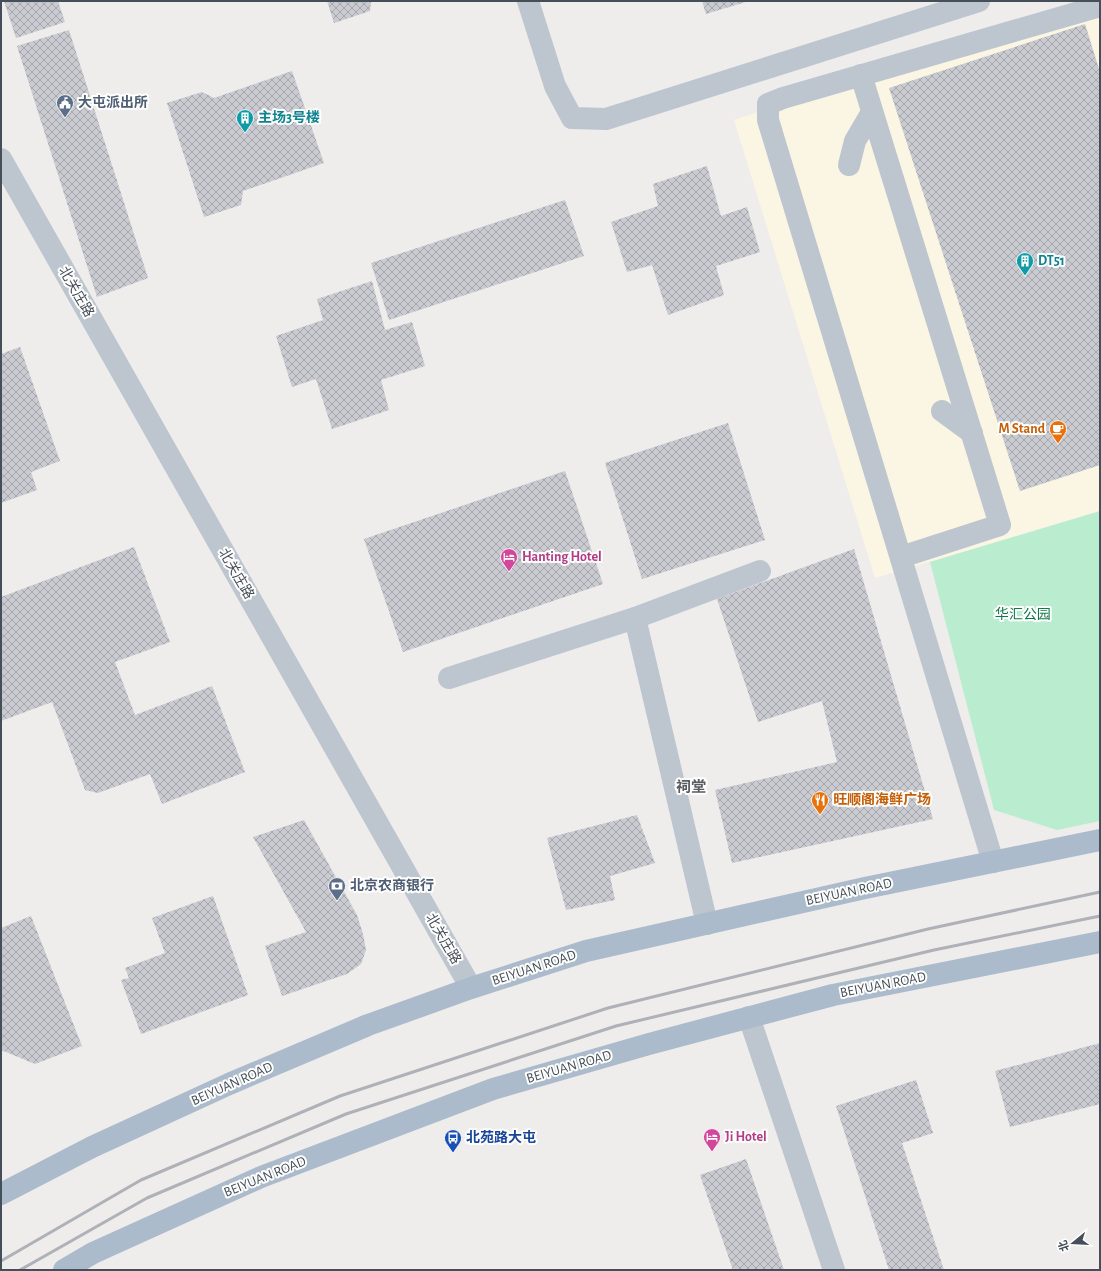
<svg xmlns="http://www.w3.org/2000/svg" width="1101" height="1271" font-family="'Alegreya Sans','Noto Sans SC',sans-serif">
<defs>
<pattern id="building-cross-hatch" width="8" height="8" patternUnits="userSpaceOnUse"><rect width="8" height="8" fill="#c9cbd1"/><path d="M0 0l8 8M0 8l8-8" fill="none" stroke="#a5a7ad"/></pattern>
</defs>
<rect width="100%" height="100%" fill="#efecec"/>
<polygon fill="#fbf5e4" points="1098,1 1100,1 1100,511 875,578 734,120"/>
<polygon fill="#baedcf" points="1100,511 1100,821 1057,830 994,810 930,562"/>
<g fill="url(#building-cross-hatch)">
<polygon points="4,1 58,1 65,22 16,38"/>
<polygon points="327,1 371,1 370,11 334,23"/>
<polygon points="702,1 749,1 706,14"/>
<polygon points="1085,24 1100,72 1100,465 1020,491 889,88"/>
<polygon points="69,30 148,278 97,297 17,46"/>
<polygon points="292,71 324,163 243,191 241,205 204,217 167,103 202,92 214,98"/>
<polygon points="707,166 721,216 747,207 760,252 716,266 724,295 668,315 652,265 627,272 611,222 658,206 653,184"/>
<polygon points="565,200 584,256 389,320 371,263"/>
<polygon points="372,281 385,330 412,322 425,366 381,380 389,410 332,429 316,379 292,387 276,336 323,320 317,299"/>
<polygon points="20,347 60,461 31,472 37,490 1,503 1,354"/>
<polygon points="728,423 765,540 642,579 605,463"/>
<polygon points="565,471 603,584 403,652 364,539"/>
<polygon points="134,547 170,642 115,662 135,715 212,686 245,772 162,804 150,774 98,793 85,790 52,702 1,721 1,597"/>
<polygon points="854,549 933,819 732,863 715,790 837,762 822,701 758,722 717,599"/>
<polygon points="637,815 655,863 610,876 615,900 566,910 547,838"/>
<polygon points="304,820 357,915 363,934 366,950 361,964 347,974 282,996 265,946 306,932 253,837"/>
<polygon points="213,896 248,995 141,1034 121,980 129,978 125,968 165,953 152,918"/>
<polygon points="31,916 82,1046 35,1064 1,1050 1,928"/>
<polygon points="1100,1043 1100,1104 1010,1127 995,1071"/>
<polygon points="916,1080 933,1133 902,1143 944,1270 889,1270 836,1106"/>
<polygon points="746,1159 784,1270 733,1270 700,1175"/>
</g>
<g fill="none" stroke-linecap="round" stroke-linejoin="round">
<g stroke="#bdc6ce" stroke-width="22">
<polyline points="528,1 555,86 572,118 606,119 979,1"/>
<polyline points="861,75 1000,525 901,557"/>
<polyline points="1,159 471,988"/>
<polyline points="849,165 855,141 872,112"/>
<polyline points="942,411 972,433"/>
<polyline points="635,618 760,571"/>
<polyline points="449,678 635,618 707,924"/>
<polyline points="993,862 768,120 768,104 783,98 1100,6"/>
<polyline points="749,1017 834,1270"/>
</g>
<g stroke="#acbbcb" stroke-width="22">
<polyline points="1,1194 92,1147 229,1084 368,1025 471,988 586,951 865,888 1100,840"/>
<polyline points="64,1270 93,1253 261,1177 493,1089 649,1044 833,995 1100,942"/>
</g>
<g stroke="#aeb1b6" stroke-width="3">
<polyline points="1,1261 141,1180 340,1096 608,1008 928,929 1100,892"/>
<polyline points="20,1270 147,1198 346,1114 616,1026 934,950 1100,916"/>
</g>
</g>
<defs>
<g id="civic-pin" transform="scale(0.9)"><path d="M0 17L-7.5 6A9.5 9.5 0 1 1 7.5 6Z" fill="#5c6f8a" stroke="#fff"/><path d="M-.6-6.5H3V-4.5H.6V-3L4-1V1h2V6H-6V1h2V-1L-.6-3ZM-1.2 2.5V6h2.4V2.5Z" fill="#fff"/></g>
<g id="building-pin" transform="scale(0.9)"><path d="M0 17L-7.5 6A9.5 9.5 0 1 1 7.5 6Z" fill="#0f9aa8" stroke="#fff"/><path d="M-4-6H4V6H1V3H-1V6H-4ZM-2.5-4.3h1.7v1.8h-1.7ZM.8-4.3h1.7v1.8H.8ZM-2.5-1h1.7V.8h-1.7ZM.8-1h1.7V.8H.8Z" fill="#fff"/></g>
<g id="cafe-pin" transform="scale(0.9)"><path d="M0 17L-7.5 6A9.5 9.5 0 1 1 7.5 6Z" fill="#e8710a" stroke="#fff"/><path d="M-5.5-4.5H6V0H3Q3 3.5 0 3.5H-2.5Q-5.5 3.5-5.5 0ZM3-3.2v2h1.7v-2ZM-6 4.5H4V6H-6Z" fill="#fff"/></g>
<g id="hotel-pin" transform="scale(0.9)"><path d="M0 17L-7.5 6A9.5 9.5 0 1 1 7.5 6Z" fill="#d1479c" stroke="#fff"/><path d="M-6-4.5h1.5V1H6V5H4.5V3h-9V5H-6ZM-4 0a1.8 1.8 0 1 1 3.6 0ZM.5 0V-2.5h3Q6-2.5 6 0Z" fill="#fff"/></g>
<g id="restaurant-pin" transform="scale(0.9)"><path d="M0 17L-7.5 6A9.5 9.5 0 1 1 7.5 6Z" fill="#e8710a" stroke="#fff"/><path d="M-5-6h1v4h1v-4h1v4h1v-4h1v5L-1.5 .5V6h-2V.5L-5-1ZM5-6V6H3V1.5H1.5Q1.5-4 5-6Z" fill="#fff"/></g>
<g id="bank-pin" transform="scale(0.9)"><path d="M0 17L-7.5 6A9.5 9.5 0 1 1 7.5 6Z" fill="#5c6f8a" stroke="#fff"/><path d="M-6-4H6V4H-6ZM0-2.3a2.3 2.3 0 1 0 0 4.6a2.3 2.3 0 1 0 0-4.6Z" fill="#fff"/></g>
<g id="bus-pin" transform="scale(0.9)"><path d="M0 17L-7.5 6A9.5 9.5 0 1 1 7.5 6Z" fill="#1a4fb4" stroke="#fff"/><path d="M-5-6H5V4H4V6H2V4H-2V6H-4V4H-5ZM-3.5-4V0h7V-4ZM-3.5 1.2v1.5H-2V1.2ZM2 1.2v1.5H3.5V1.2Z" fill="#fff"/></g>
</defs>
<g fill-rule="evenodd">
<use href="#civic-pin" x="65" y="103"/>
<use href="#building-pin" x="245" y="118"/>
<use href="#building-pin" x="1025" y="261"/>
<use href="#cafe-pin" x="1058" y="429"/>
<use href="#hotel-pin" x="509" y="557"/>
<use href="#restaurant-pin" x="820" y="800"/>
<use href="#bank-pin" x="337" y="886"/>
<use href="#hotel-pin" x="712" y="1137"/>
<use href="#bus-pin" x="453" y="1138"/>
</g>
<g text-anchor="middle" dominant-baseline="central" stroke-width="4" stroke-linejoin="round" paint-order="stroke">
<g font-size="14" font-weight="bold" fill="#4e5e75" stroke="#fff" text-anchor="start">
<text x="78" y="103">大屯派出所</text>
<text x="350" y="886">北京农商银行</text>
</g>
<g font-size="14" font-weight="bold" fill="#0d838f" stroke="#fff" text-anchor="start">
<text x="258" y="118">主场3号楼</text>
<text x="1038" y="261">DT51</text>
</g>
<g font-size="14" fill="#454f59" stroke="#fff">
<text transform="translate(76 292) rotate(60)">北关庄路</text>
<text transform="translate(236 574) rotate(60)">北关庄路</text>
<text transform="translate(849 892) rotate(-12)">BEIYUAN ROAD</text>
<text transform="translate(443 939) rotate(60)">北关庄路</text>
<text transform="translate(534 968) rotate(-18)">BEIYUAN ROAD</text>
<text transform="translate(883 985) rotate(-11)">BEIYUAN ROAD</text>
<text transform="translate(569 1067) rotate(-16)">BEIYUAN ROAD</text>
<text transform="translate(232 1084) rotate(-24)">BEIYUAN ROAD</text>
<text transform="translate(265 1177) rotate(-22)">BEIYUAN ROAD</text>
</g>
<g font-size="14" font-weight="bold" fill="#c56008" stroke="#fff" text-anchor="end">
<text x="1045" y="429">M Stand</text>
<text x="833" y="800" text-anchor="start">旺顺阁海鲜广场</text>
</g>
<g font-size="14" font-weight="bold" fill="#b23c85" stroke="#fff" text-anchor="start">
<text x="522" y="557">Hanting Hotel</text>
<text x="725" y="1137">Ji Hotel</text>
</g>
<g font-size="14" fill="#18774a" stroke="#fff">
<text x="1023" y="615">华汇公园</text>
</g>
<g font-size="14" font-weight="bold" fill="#164399" stroke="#fff" text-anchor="start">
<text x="466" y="1138">北苑路大屯</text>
</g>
<g font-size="15" font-weight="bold" fill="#595c61" stroke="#fff">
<text x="691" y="787">祠堂</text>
</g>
</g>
<rect width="1101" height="1271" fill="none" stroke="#454f59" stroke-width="4"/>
<g transform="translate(1073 1243) rotate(252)" stroke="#ffffff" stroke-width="3" paint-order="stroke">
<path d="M0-3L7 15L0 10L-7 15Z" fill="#454f59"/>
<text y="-6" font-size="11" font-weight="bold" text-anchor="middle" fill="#454f59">北</text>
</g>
</svg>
